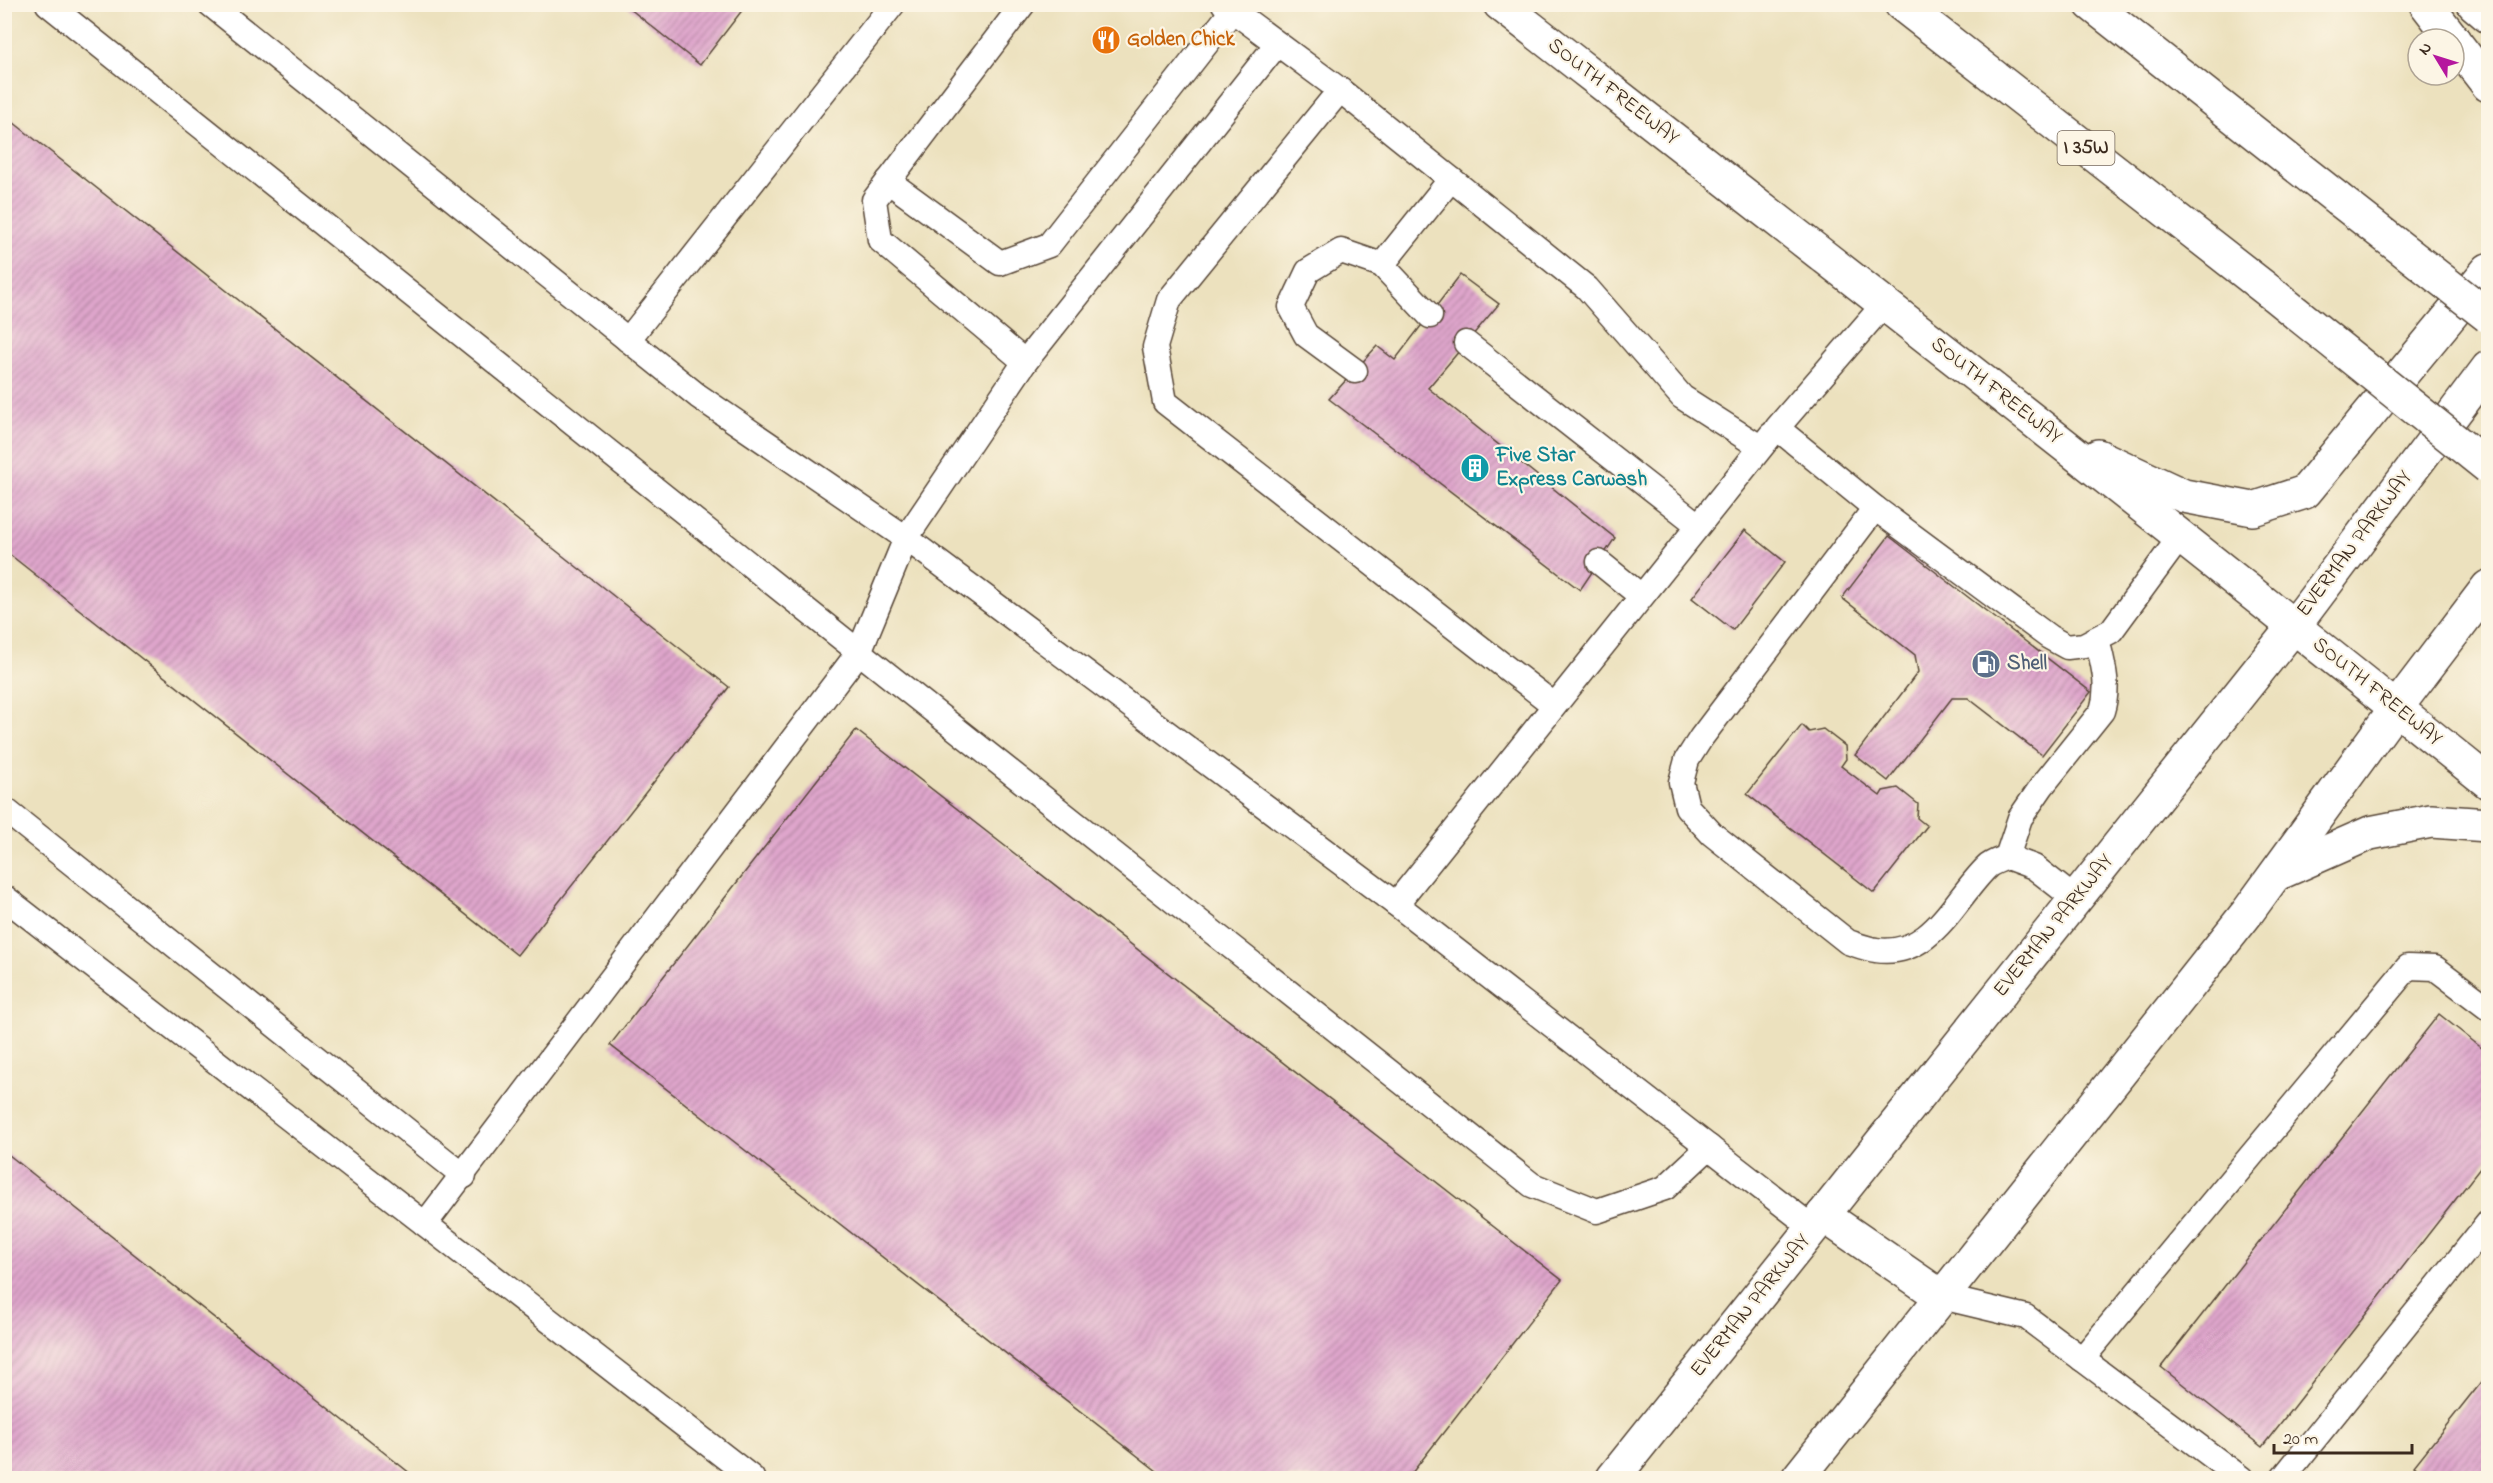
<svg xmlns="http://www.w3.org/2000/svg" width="2493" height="1483" font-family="'Indie Flower',sans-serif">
<defs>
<pattern id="building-hatch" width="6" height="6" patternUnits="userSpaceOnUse" patternTransform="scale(1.5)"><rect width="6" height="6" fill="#dfa6cc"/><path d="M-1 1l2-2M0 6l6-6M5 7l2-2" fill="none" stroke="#b687a5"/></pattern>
</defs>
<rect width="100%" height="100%" fill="#fcf5e5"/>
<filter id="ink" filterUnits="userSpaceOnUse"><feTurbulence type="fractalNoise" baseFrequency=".0167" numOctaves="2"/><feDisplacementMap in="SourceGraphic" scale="12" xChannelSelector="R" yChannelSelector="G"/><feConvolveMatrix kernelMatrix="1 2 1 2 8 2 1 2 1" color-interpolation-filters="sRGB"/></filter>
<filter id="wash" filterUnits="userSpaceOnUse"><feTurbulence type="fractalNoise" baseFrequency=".008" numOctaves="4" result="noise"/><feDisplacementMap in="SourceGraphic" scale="24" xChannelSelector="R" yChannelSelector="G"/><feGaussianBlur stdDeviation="1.35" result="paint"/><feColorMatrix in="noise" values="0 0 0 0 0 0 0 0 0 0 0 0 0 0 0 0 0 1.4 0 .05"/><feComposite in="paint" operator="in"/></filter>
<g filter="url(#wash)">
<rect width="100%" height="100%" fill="#ece1be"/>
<g id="blocks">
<g fill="url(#building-hatch)">
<polygon points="624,4 747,4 700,65"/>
<polygon points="4,115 729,687 517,955 4,550"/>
<polygon points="1460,275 1499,304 1428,388 1615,538 1580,590 1329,399 1377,346 1395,360"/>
<polygon points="1745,530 1785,562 1733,630 1692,598"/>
<polygon points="1889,536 2091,692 2042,755 1968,698 1952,698 1888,781 1855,755 1918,672 1915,655 1842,598"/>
<polygon points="1802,725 1809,732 1823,729 1845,746 1846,759 1841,766 1880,796 1883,791 1898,788 1918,804 1917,818 1927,826 1874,893 1747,794"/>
<polygon points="856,730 1562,1280 1408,1478 1166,1478 610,1045"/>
<polygon points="2439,1014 2488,1053 2488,1158 2262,1447 2161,1367"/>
<polygon points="4,1151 416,1478 4,1478"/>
<polygon points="2488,1373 2488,1478 2419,1478 2423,1473 2414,1466"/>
</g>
</g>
</g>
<g filter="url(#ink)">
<use href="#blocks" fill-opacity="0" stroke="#564536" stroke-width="1.5"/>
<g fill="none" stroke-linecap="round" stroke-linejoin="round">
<g stroke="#564536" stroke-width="27">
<g id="lane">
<polyline points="48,4 859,652 1532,1185 1597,1211 1665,1188 1709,1147"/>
<polyline points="210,4 698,396 906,538 1396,904 1813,1228"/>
<polyline points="1224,4 1340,90"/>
<polyline points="888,181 1000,263 1049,245 1232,11"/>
<polyline points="1382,265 1451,179"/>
<polyline points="1885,303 1777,428 1875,508 2049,637 2067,647 2084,645 2111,631 2180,537"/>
<polyline points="628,340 893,4"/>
<polyline points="1466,343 1698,525"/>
<polyline points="1025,362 1277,44"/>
<polyline points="1355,371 1306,335 1291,307 1308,271 1341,251 1382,265 1430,316"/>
<path d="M1875,508l-174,230 -14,22 -6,22 6,25 25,27 136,108c9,3 19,7 28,8 56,8 77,-50 111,-83 5,-5 14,-7 20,-10l27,10 41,32"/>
<polyline points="1599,562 1641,596"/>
<polyline points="1554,705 1165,402 1155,347 1169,300 1340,90 1587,288 1682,397 1760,447"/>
<polyline points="4,809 464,1176"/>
<path d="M2007,857l13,-39 22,-32 60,-75c8,-25 1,-47 -5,-72"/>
<polyline points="4,897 752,1478"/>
<polyline points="1396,904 1771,435"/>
<polyline points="425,1224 859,652 906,538 1025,362 880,240 874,200 1023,4"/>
<polyline points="1942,1297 2026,1317 2241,1478"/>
<polyline points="2082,1359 2408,967 2435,968 2488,1008"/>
<polyline points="2283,1478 2488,1223"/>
</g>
</g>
<g stroke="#564536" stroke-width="36">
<g id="secondary">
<path d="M1500,4c331,258 662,515 988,778"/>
<polyline points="2426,4 2453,39"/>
<polyline points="2474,4 2488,16"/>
<polyline points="2454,41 2488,85"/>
<polyline points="2098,456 2184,496 2253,509 2305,492 2488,270"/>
<polyline points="2277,874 2370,833 2431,821 2488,825"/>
<polyline points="1823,1215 1942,1297"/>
<polyline points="1613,1478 2294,626 2488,368"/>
<polyline points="1798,1478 2247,913 2396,708 2488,587"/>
</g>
</g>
<g stroke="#564536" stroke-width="36">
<g id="highway">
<polyline points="1901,4 2270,292"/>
<polyline points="2091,4 2338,199"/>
</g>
</g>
<use href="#lane" stroke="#fff" stroke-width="24"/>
<use href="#secondary" stroke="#fff" stroke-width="33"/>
<use href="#highway" stroke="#fff" stroke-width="33"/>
<g stroke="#564536" stroke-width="36" stroke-linecap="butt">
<g id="highway-bridge">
<polyline points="2338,199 2488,316"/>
<polyline points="2270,292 2488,467"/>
</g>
</g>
<use href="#highway-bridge" stroke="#fff" stroke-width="33"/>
</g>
</g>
<defs>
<g id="restaurant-disc" transform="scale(1.5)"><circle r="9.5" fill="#e8710a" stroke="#fcf5e5"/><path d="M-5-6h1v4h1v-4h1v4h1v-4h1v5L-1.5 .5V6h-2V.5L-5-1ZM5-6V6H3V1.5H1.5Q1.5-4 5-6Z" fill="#fff"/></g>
<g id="building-disc" transform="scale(1.5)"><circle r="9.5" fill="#0f9aa8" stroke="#fcf5e5"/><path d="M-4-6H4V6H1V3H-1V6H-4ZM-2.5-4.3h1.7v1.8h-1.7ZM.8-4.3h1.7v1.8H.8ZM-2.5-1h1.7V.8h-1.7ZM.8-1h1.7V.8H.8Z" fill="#fff"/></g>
<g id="fuel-disc" transform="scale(1.5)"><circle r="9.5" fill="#5c6f8a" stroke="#fcf5e5"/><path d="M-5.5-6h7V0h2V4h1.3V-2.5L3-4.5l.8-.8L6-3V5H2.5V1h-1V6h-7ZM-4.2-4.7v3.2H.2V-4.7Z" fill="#fff"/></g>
</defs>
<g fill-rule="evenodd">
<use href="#restaurant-disc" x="1106" y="40"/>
<use href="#building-disc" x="1475" y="468"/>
<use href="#fuel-disc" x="1986" y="664"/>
</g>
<g text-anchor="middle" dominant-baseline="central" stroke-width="4.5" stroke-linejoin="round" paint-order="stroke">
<rect fill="#fcf5e5" stroke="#75675a" stroke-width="1.5" x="2057.5" y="131" width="57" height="34" rx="4.5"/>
<g font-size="20" font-weight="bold" fill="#3b2a1e">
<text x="2086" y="148">I 35W</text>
</g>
<g font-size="21" font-weight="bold" fill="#c56008" stroke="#fcf5e5" text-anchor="start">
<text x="1127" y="40">Golden Chick</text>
</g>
<g font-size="21" fill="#3b2a1e" stroke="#fcf5e5">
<text transform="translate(1613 92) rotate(38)">SOUTH FREEWAY</text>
<text transform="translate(1996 391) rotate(38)">SOUTH FREEWAY</text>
<text transform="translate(2355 544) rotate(-53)">EVERMAN PARKWAY</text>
<text transform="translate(2377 692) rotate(39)">SOUTH FREEWAY</text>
<text transform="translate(2054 926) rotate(-51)">EVERMAN PARKWAY</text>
<text transform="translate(1751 1306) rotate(-51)">EVERMAN PARKWAY</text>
</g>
<g font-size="21" font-weight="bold" fill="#0d838f" stroke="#fcf5e5" text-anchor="start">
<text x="1496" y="456">Five Star<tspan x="1496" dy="24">Express Carwash</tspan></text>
</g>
<g font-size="21" font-weight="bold" fill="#4e5e75" stroke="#fcf5e5" text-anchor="start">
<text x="2007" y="664">Shell</text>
</g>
</g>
<rect width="2493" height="1483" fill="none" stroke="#fcf5e5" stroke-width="24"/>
<g transform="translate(2436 57) rotate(308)"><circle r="28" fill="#fcf5e5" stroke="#afa495" stroke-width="1.5"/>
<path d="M0-4.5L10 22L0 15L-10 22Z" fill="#b5179e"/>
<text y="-9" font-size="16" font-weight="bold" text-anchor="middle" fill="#3b2a1e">N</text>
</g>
<path d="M2274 1444v9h138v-9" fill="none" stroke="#3b2a1e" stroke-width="3"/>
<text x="2283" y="1444" font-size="18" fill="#3b2a1e" stroke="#fcf5e5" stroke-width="4.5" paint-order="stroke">20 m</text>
</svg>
